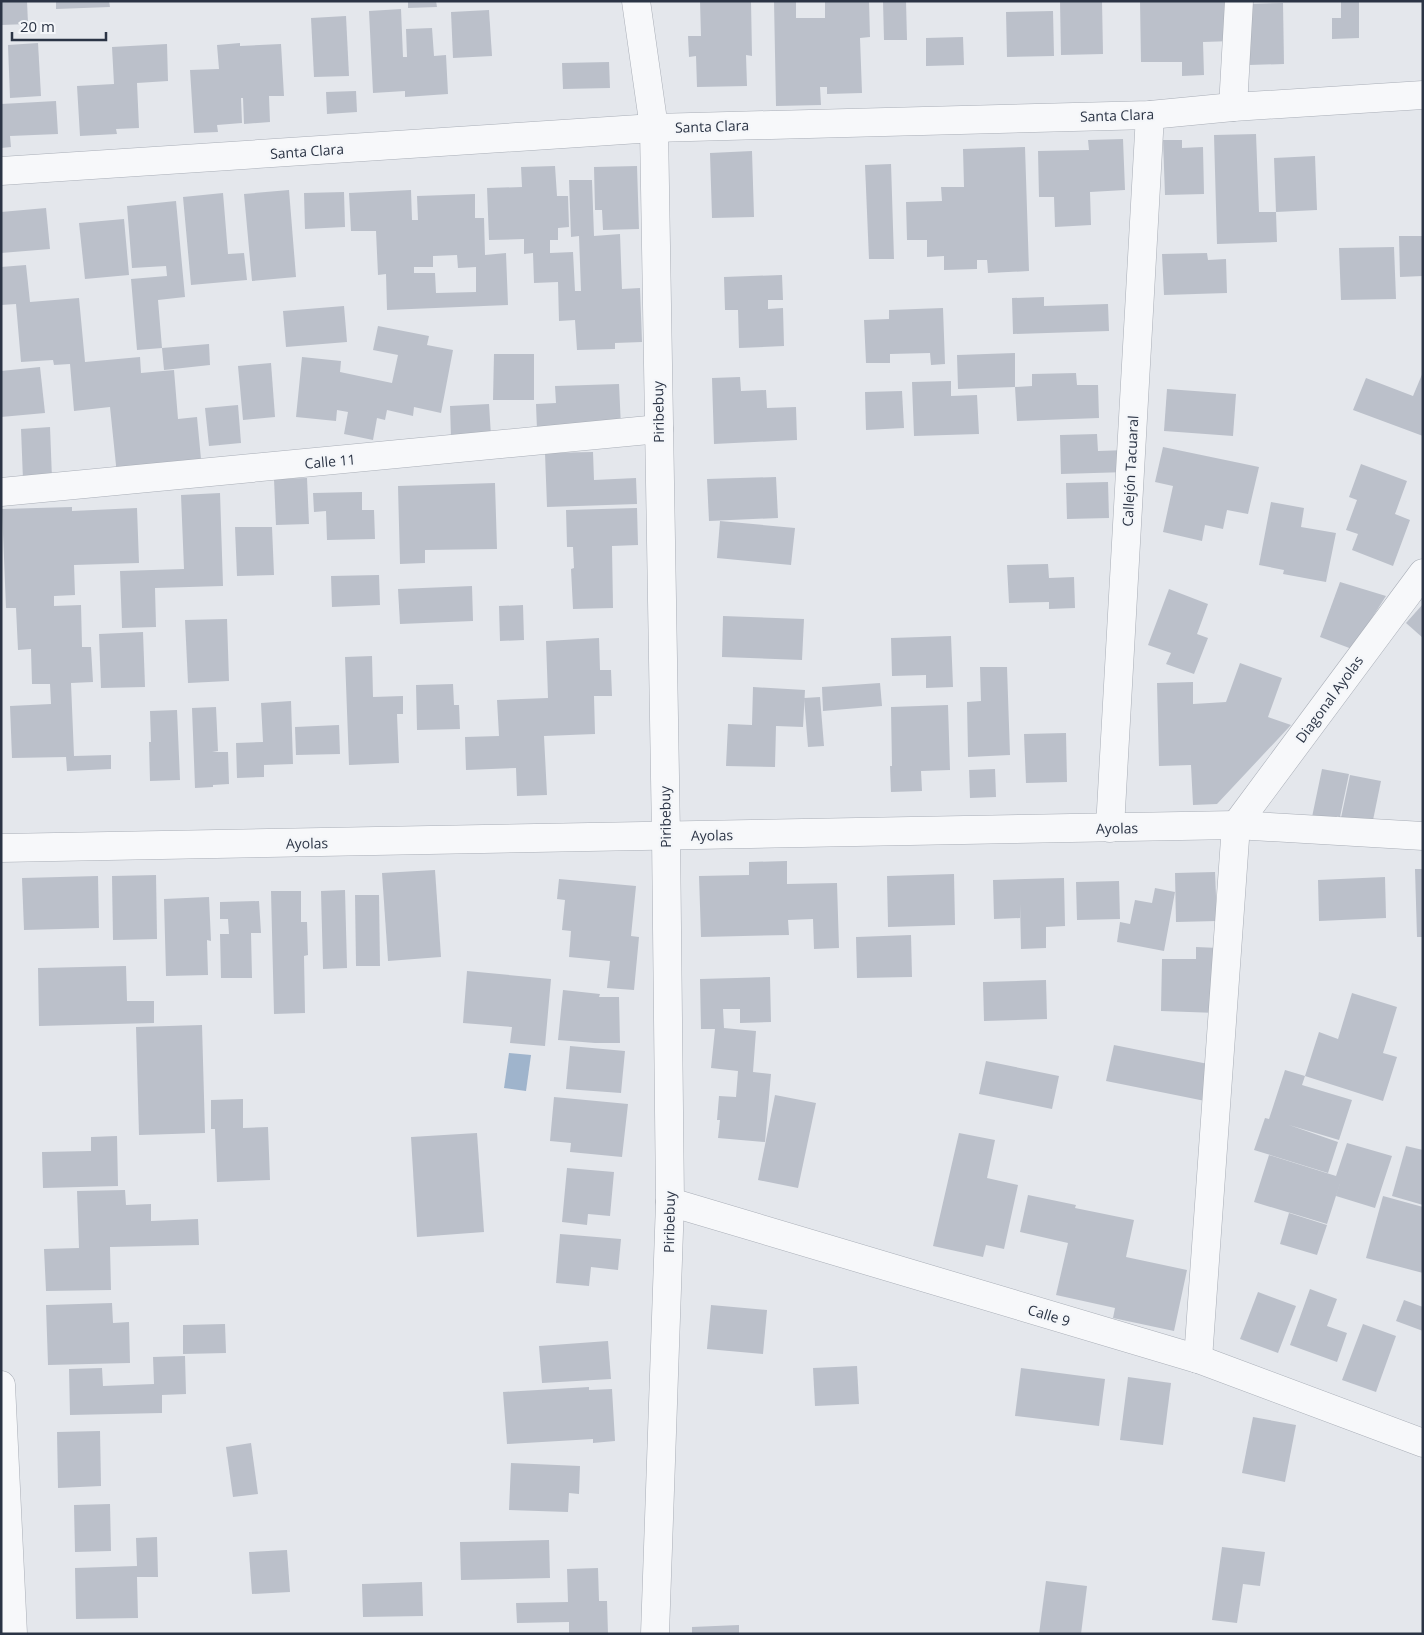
<svg xmlns="http://www.w3.org/2000/svg" width="1424" height="1635" font-family="'Open Sans',sans-serif">
<rect width="100%" height="100%" fill="#e4e7ec"/>
<polygon fill="#9fb4cc" points="509,1053 531,1055 526,1091 504,1088"/>
<g fill="#bbc0ca" fill-rule="evenodd">
<polygon points="1,1 27,1 28,24 1,25"/>
<polygon points="56,1 109,1 110,7 56,9"/>
<polygon points="408,1 436,1 437,7 408,8"/>
<polygon points="700,1 751,1 752,56 746,55 747,86 697,87 696,56 689,57 688,36 701,36"/>
<polygon points="774,1 796,1 796,18 825,18 825,1 869,1 870,37 860,38 862,93 827,94 827,87 820,87 821,105 776,106"/>
<polygon points="883,1 906,1 907,40 884,40"/>
<polygon points="1060,1 1102,1 1103,54 1061,55"/>
<polygon points="1140,1 1232,1 1233,41 1203,42 1204,75 1182,76 1182,62 1141,62"/>
<polygon points="1341,1 1359,1 1359,38 1332,39 1332,18 1341,18"/>
<polygon points="1283,3 1284,64 1249,65 1248,4"/>
<polygon points="401,9 403,57 407,57 406,29 432,28 434,56 446,55 448,94 405,97 405,91 373,93 369,11"/>
<polygon points="489,10 492,56 453,58 451,12"/>
<polygon points="1053,11 1054,56 1007,57 1006,12"/>
<polygon points="346,16 349,76 314,77 311,18"/>
<polygon points="963,37 964,65 926,66 926,38"/>
<polygon points="38,43 41,96 10,98 8,45"/>
<polygon points="240,43 240,46 281,44 284,96 269,96 270,122 244,124 243,98 241,98 242,123 217,125 218,132 194,133 190,70 219,69 217,45"/>
<polygon points="167,44 168,81 137,83 139,128 116,129 117,134 80,136 77,86 114,84 112,47"/>
<polygon points="609,62 610,88 563,89 562,63"/>
<polygon points="356,91 357,112 327,114 326,92"/>
<polygon points="56,101 58,134 10,136 11,147 1,148 1,104"/>
<polygon points="1256,134 1259,212 1276,212 1277,242 1217,244 1214,135"/>
<polygon points="1123,139 1125,190 1090,192 1091,225 1055,227 1054,197 1039,197 1038,151 1089,150 1088,140"/>
<polygon points="1163,140 1182,140 1182,148 1203,147 1204,194 1165,195"/>
<polygon points="1025,147 1029,271 988,273 987,260 977,260 977,269 944,270 944,256 927,257 927,240 907,240 906,202 942,201 941,187 964,187 963,149"/>
<polygon points="752,151 754,217 712,218 710,153"/>
<polygon points="1315,156 1317,210 1276,212 1274,158"/>
<polygon points="891,164 894,259 869,259 865,165"/>
<polygon points="555,166 557,196 568,196 569,227 558,228 558,240 550,240 550,253 573,252 575,291 581,291 579,236 571,237 569,180 592,180 594,236 620,234 622,289 640,288 642,342 615,343 615,349 577,350 575,320 559,321 558,282 534,283 533,253 524,254 524,239 489,240 487,188 522,187 521,167"/>
<polygon points="637,166 639,229 603,230 602,210 595,210 594,167"/>
<polygon points="289,190 296,277 252,281 244,194"/>
<path d="M411,190l1,30h6l-1,-24 58,-2v24h9l1,37 21,-2 2,52 -121,5 -1,-36 -8,1 -2,-44h-25l-2,-38zM457,255l1,13 18,-1v25l-40,1 -1,-20h-21v-6h19v-11z"/>
<polygon points="344,192 345,227 305,229 304,193"/>
<polygon points="223,193 228,254 244,253 247,280 191,285 183,197"/>
<polygon points="176,201 185,297 158,300 162,348 137,350 131,279 167,276 166,266 132,268 127,206"/>
<polygon points="46,208 50,249 1,253 1,212"/>
<polygon points="124,219 129,275 85,279 79,223"/>
<polygon points="1399,236 1422,236 1423,276 1400,277"/>
<polygon points="1394,247 1396,299 1341,300 1339,248"/>
<polygon points="1207,253 1208,260 1226,259 1227,293 1164,295 1162,254"/>
<polygon points="26,265 30,302 79,298 85,362 140,357 141,373 174,370 178,419 197,417 201,459 117,475 110,407 74,411 70,364 54,365 53,360 21,362 16,304 1,305 1,267"/>
<polygon points="782,275 783,300 768,300 768,309 783,308 784,346 739,348 738,310 725,310 724,277"/>
<polygon points="1044,297 1044,306 1108,304 1109,331 1013,334 1012,298"/>
<polygon points="344,306 347,342 286,347 283,311"/>
<polygon points="943,308 945,364 931,365 930,353 890,354 890,363 866,363 864,320 889,319 889,310"/>
<polygon points="378,326 429,336 427,345 453,350 441,413 414,407 413,416 387,410 385,420 377,418 373,440 344,434 348,412 337,410 336,421 296,417 302,357 341,361 340,372 392,383 398,355 373,350"/>
<polygon points="209,344 210,365 164,370 162,348"/>
<polygon points="1015,353 1015,387 1032,386 1032,374 1076,373 1077,385 1098,385 1099,418 1017,421 1015,387 958,389 957,355"/>
<polygon points="494,354 534,354 534,400 493,400"/>
<polygon points="271,363 275,417 243,420 238,366"/>
<polygon points="40,367 45,413 1,417 1,371"/>
<polygon points="1423,372 1423,436 1353,410 1366,378 1413,396"/>
<polygon points="740,377 741,391 766,390 767,408 796,407 797,440 714,444 712,378"/>
<polygon points="951,381 951,396 977,395 979,434 914,436 912,382"/>
<polygon points="619,384 621,427 537,430 536,404 556,403 555,386"/>
<polygon points="1167,389 1236,394 1233,436 1164,431"/>
<polygon points="902,391 904,428 866,430 865,392"/>
<polygon points="489,404 491,436 451,437 450,406"/>
<polygon points="238,405 241,443 209,446 205,408"/>
<polygon points="50,427 52,479 23,480 21,429"/>
<polygon points="1097,434 1098,451 1127,450 1127,472 1061,474 1060,435"/>
<polygon points="1163,447 1259,467 1248,514 1227,510 1223,529 1205,525 1202,541 1163,532 1173,486 1155,482"/>
<polygon points="593,452 594,480 636,478 637,504 547,507 545,453"/>
<polygon points="1361,464 1407,481 1395,514 1410,520 1393,566 1352,550 1358,534 1346,530 1357,500 1349,497"/>
<polygon points="776,477 778,518 709,521 707,479"/>
<polygon points="307,478 309,524 276,525 274,479"/>
<polygon points="1108,482 1109,518 1067,519 1066,483"/>
<polygon points="495,483 497,549 425,550 425,563 400,564 398,486"/>
<polygon points="362,492 362,510 374,510 375,539 327,540 326,511 314,512 313,493"/>
<polygon points="220,493 223,586 155,588 156,627 122,628 120,571 184,569 181,495"/>
<polygon points="1271,502 1304,508 1301,527 1336,533 1326,582 1283,574 1284,570 1259,565"/>
<polygon points="72,507 72,511 137,508 139,563 74,565 75,595 54,596 54,606 81,605 82,647 91,647 93,682 71,683 74,756 111,755 111,769 67,771 66,757 12,758 10,706 51,704 50,684 32,684 31,649 18,650 16,608 6,608 2,509"/>
<polygon points="637,508 638,545 612,546 613,608 573,609 571,569 574,568 573,547 567,547 566,510"/>
<polygon points="720,521 795,528 791,565 717,558"/>
<polygon points="235,527 272,527 274,575 237,576"/>
<polygon points="1048,564 1049,578 1074,577 1075,608 1049,609 1049,602 1009,603 1007,565"/>
<polygon points="379,575 380,605 332,607 331,576"/>
<polygon points="1340,582 1386,596 1352,649 1320,637"/>
<polygon points="472,586 473,621 400,624 398,589"/>
<polygon points="1169,589 1208,604 1197,634 1208,638 1194,674 1166,664 1171,653 1148,645"/>
<polygon points="1423,604 1423,638 1406,623"/>
<polygon points="523,605 524,640 500,641 499,606"/>
<polygon points="723,616 804,619 802,660 722,657"/>
<polygon points="227,619 229,681 188,683 185,620"/>
<polygon points="143,632 145,687 101,688 99,634"/>
<polygon points="951,636 953,687 926,688 926,675 892,676 891,638"/>
<polygon points="599,638 600,670 611,670 612,696 594,696 595,734 544,736 547,795 517,796 516,768 466,770 465,737 499,736 497,700 548,698 546,641"/>
<polygon points="372,656 373,697 403,696 403,714 397,714 399,763 349,765 345,657"/>
<polygon points="1240,663 1282,678 1268,717 1291,725 1217,804 1193,805 1191,765 1159,766 1157,683 1193,682 1193,704 1226,702"/>
<polygon points="980,667 1007,667 1010,755 968,757 967,702 981,701"/>
<polygon points="880,683 882,706 823,711 822,687"/>
<polygon points="453,684 454,705 459,705 460,729 417,730 416,685"/>
<polygon points="753,687 805,690 803,727 776,726 775,767 726,766 728,724 752,725"/>
<polygon points="820,697 824,746 808,747 804,698"/>
<polygon points="291,701 293,764 264,765 264,777 237,778 236,743 263,742 261,703"/>
<polygon points="948,705 950,770 921,771 922,791 891,792 890,766 892,766 891,707"/>
<polygon points="216,707 218,751 212,752 228,752 229,784 213,785 213,787 195,788 192,708"/>
<polygon points="177,710 180,780 150,781 149,742 151,742 150,711"/>
<polygon points="339,725 340,754 296,755 295,727"/>
<polygon points="1066,733 1067,782 1026,783 1024,734"/>
<polygon points="995,769 996,797 970,798 969,770"/>
<polygon points="1322,769 1349,774 1340,817 1337,816 1335,822 1312,817"/>
<polygon points="1350,775 1381,781 1372,825 1341,818"/>
<polygon points="787,861 787,884 837,883 839,948 814,949 813,919 788,920 789,935 701,937 699,876 749,875 749,862"/>
<polygon points="1415,869 1423,869 1423,937 1417,937"/>
<polygon points="435,870 441,957 388,961 382,873"/>
<polygon points="1215,872 1217,921 1176,922 1175,873"/>
<polygon points="954,874 955,925 888,927 887,876"/>
<polygon points="156,875 157,939 113,940 112,876"/>
<polygon points="98,876 99,928 24,930 22,878"/>
<polygon points="1385,877 1386,918 1319,921 1318,880"/>
<polygon points="1064,878 1065,926 1046,927 1046,948 1021,949 1020,904 1020,918 994,919 993,880"/>
<polygon points="559,879 636,886 631,936 639,937 634,990 607,988 610,961 569,957 571,931 562,930 565,900 557,899"/>
<polygon points="1119,881 1120,919 1077,920 1076,882"/>
<polygon points="1155,888 1175,892 1164,951 1117,942 1120,922 1130,924 1135,900 1152,903"/>
<polygon points="345,890 347,968 323,969 321,891"/>
<polygon points="271,891 301,891 301,922 307,922 308,955 304,956 305,1013 274,1014"/>
<polygon points="355,895 379,895 380,966 356,966"/>
<polygon points="209,897 211,941 207,940 208,975 166,976 164,899"/>
<polygon points="259,901 261,933 251,933 252,978 221,978 220,934 229,934 228,919 220,919 220,902"/>
<polygon points="911,935 912,977 857,978 856,937"/>
<polygon points="1196,947 1219,948 1217,1013 1161,1011 1162,959 1196,959"/>
<polygon points="126,966 127,1001 154,1001 154,1023 39,1026 38,968"/>
<polygon points="467,971 551,979 545,1046 510,1043 512,1027 463,1023"/>
<polygon points="770,977 771,1022 740,1023 740,1009 723,1009 724,1028 756,1031 753,1072 771,1074 765,1142 718,1138 720,1120 717,1120 719,1096 736,1097 738,1071 711,1068 715,1029 701,1029 700,979"/>
<polygon points="1046,980 1047,1019 984,1021 983,982"/>
<polygon points="563,990 600,994 599,997 619,997 620,1043 595,1043 558,1040"/>
<polygon points="1352,993 1397,1007 1383,1053 1397,1057 1383,1101 1305,1076 1319,1032 1338,1039"/>
<polygon points="202,1025 205,1133 139,1135 136,1027"/>
<polygon points="1114,1045 1218,1066 1210,1102 1106,1081"/>
<polygon points="570,1046 625,1051 621,1093 566,1089"/>
<polygon points="986,1061 1059,1076 1052,1109 979,1094"/>
<polygon points="1285,1070 1305,1076 1302,1085 1352,1100 1339,1140 1289,1125 1338,1142 1328,1173 1254,1150 1265,1118 1269,1119"/>
<polygon points="775,1095 816,1103 798,1188 758,1180"/>
<polygon points="554,1097 628,1104 622,1157 570,1152 571,1143 550,1141"/>
<polygon points="243,1099 243,1128 268,1127 270,1180 217,1182 215,1129 211,1129 211,1100"/>
<polygon points="477,1133 484,1232 417,1237 411,1137"/>
<polygon points="959,1133 995,1140 987,1178 1018,1185 1004,1249 986,1245 983,1257 933,1246"/>
<polygon points="117,1136 118,1186 43,1188 42,1152 91,1151 91,1137"/>
<polygon points="1347,1143 1392,1156 1375,1208 1336,1196 1342,1177 1327,1224 1254,1202 1269,1155 1336,1176"/>
<polygon points="1406,1146 1423,1150 1423,1205 1392,1196"/>
<polygon points="567,1168 614,1172 610,1216 588,1214 587,1225 562,1222"/>
<polygon points="125,1190 126,1205 151,1204 151,1221 198,1219 199,1245 110,1247 111,1290 46,1291 44,1249 79,1248 77,1191"/>
<polygon points="1028,1195 1076,1205 1075,1208 1134,1220 1126,1257 1187,1270 1174,1331 1113,1318 1115,1308 1056,1295 1068,1243 1020,1232"/>
<polygon points="1383,1196 1423,1207 1423,1273 1366,1258"/>
<polygon points="1289,1213 1327,1225 1317,1255 1280,1244"/>
<polygon points="560,1234 621,1239 618,1270 591,1267 589,1286 556,1283"/>
<polygon points="1310,1289 1337,1299 1327,1326 1347,1333 1337,1362 1290,1345"/>
<polygon points="1258,1292 1296,1306 1278,1353 1240,1339"/>
<polygon points="1404,1300 1423,1307 1423,1331 1396,1321"/>
<polygon points="112,1303 113,1323 129,1322 130,1363 48,1365 46,1305"/>
<polygon points="711,1305 767,1310 763,1354 707,1349"/>
<polygon points="225,1324 226,1353 183,1354 183,1325"/>
<polygon points="1363,1324 1396,1336 1376,1392 1342,1380"/>
<polygon points="608,1341 611,1379 542,1383 539,1346"/>
<polygon points="185,1356 186,1394 162,1395 162,1413 70,1415 69,1369 102,1368 103,1386 154,1384 153,1357"/>
<polygon points="857,1366 859,1404 815,1406 813,1368"/>
<polygon points="1021,1368 1105,1379 1099,1426 1015,1416"/>
<polygon points="1128,1377 1171,1383 1163,1445 1120,1440"/>
<polygon points="589,1387 589,1390 612,1389 615,1441 593,1443 593,1439 507,1444 503,1392"/>
<polygon points="1253,1417 1296,1425 1285,1482 1242,1473"/>
<polygon points="100,1431 101,1486 58,1488 57,1432"/>
<polygon points="251,1443 258,1494 233,1497 226,1447"/>
<polygon points="511,1463 580,1466 579,1494 569,1493 568,1512 509,1510"/>
<polygon points="110,1504 111,1551 75,1552 74,1505"/>
<polygon points="157,1537 158,1577 137,1577 138,1618 76,1619 75,1568 137,1566 136,1538"/>
<polygon points="549,1540 550,1578 461,1580 460,1542"/>
<polygon points="1222,1547 1265,1552 1260,1586 1243,1584 1237,1623 1212,1620"/>
<polygon points="287,1550 290,1592 252,1594 249,1552"/>
<polygon points="598,1568 599,1601 607,1601 608,1634 569,1634 569,1622 517,1623 516,1603 568,1602 567,1569"/>
<polygon points="1046,1581 1087,1586 1081,1634 1039,1634"/>
<polygon points="422,1582 423,1616 363,1617 362,1584"/>
<polygon points="739,1625 739,1634 692,1634 692,1627"/>
</g>
<g fill="none" stroke-linecap="round" stroke-linejoin="round">
<g stroke="#a9aeb7" stroke-width="29">
<g id="minor">
<polyline points="636,1 654,128 666,836 670,1202 655,1634"/>
<polyline points="1233,107 1239,1"/>
<polyline points="1,171 654,128 1150,115 1233,107 1423,95"/>
<polyline points="1,492 659,429"/>
<polyline points="1236,825 1423,573"/>
<polyline points="1110,828 1150,115"/>
<polyline points="1,848 1236,825 1423,836"/>
<polyline points="670,1202 1198,1359 1423,1443"/>
<polyline points="1198,1359 1236,825"/>
<polyline points="1,1385 13,1634"/>
</g>
</g>
<use href="#minor" stroke="#f7f8fa" stroke-width="28"/>
</g>
<g text-anchor="middle" dominant-baseline="central" stroke-width="4.5" stroke-linejoin="round" paint-order="stroke">
<g font-size="14" fill="#2b3445" stroke="#f4f6f9">
<text transform="translate(1117 115) rotate(-2)">Santa Clara</text>
<text transform="translate(712 126) rotate(-2)">Santa Clara</text>
<text transform="translate(307 151) rotate(-4)">Santa Clara</text>
<text transform="translate(658 412) rotate(-91)">Piribebuy</text>
<text transform="translate(330 461) rotate(-5)">Calle 11</text>
<text transform="translate(1130 471) rotate(-87)">Callejón Tacuaral</text>
<text transform="translate(1329 699) rotate(-54)">Diagonal Ayolas</text>
<text transform="translate(665 817) rotate(-91)">Piribebuy</text>
<text transform="translate(1117 828) rotate(-1)">Ayolas</text>
<text transform="translate(712 835) rotate(-1)">Ayolas</text>
<text transform="translate(307 843) rotate(-1)">Ayolas</text>
<text transform="translate(669 1222) rotate(-89)">Piribebuy</text>
<text transform="translate(1049 1315) rotate(17)">Calle 9</text>
</g>
</g>
<rect width="1424" height="1635" fill="none" stroke="#2b3445" stroke-width="5"/>
<path d="M12 32v8h94v-8" fill="none" stroke="#2b3445" stroke-width="2.5"/>
<text x="20" y="32" font-size="15" fill="#2b3445" stroke="#f4f6f9" stroke-width="4" paint-order="stroke">20 m</text>
</svg>
